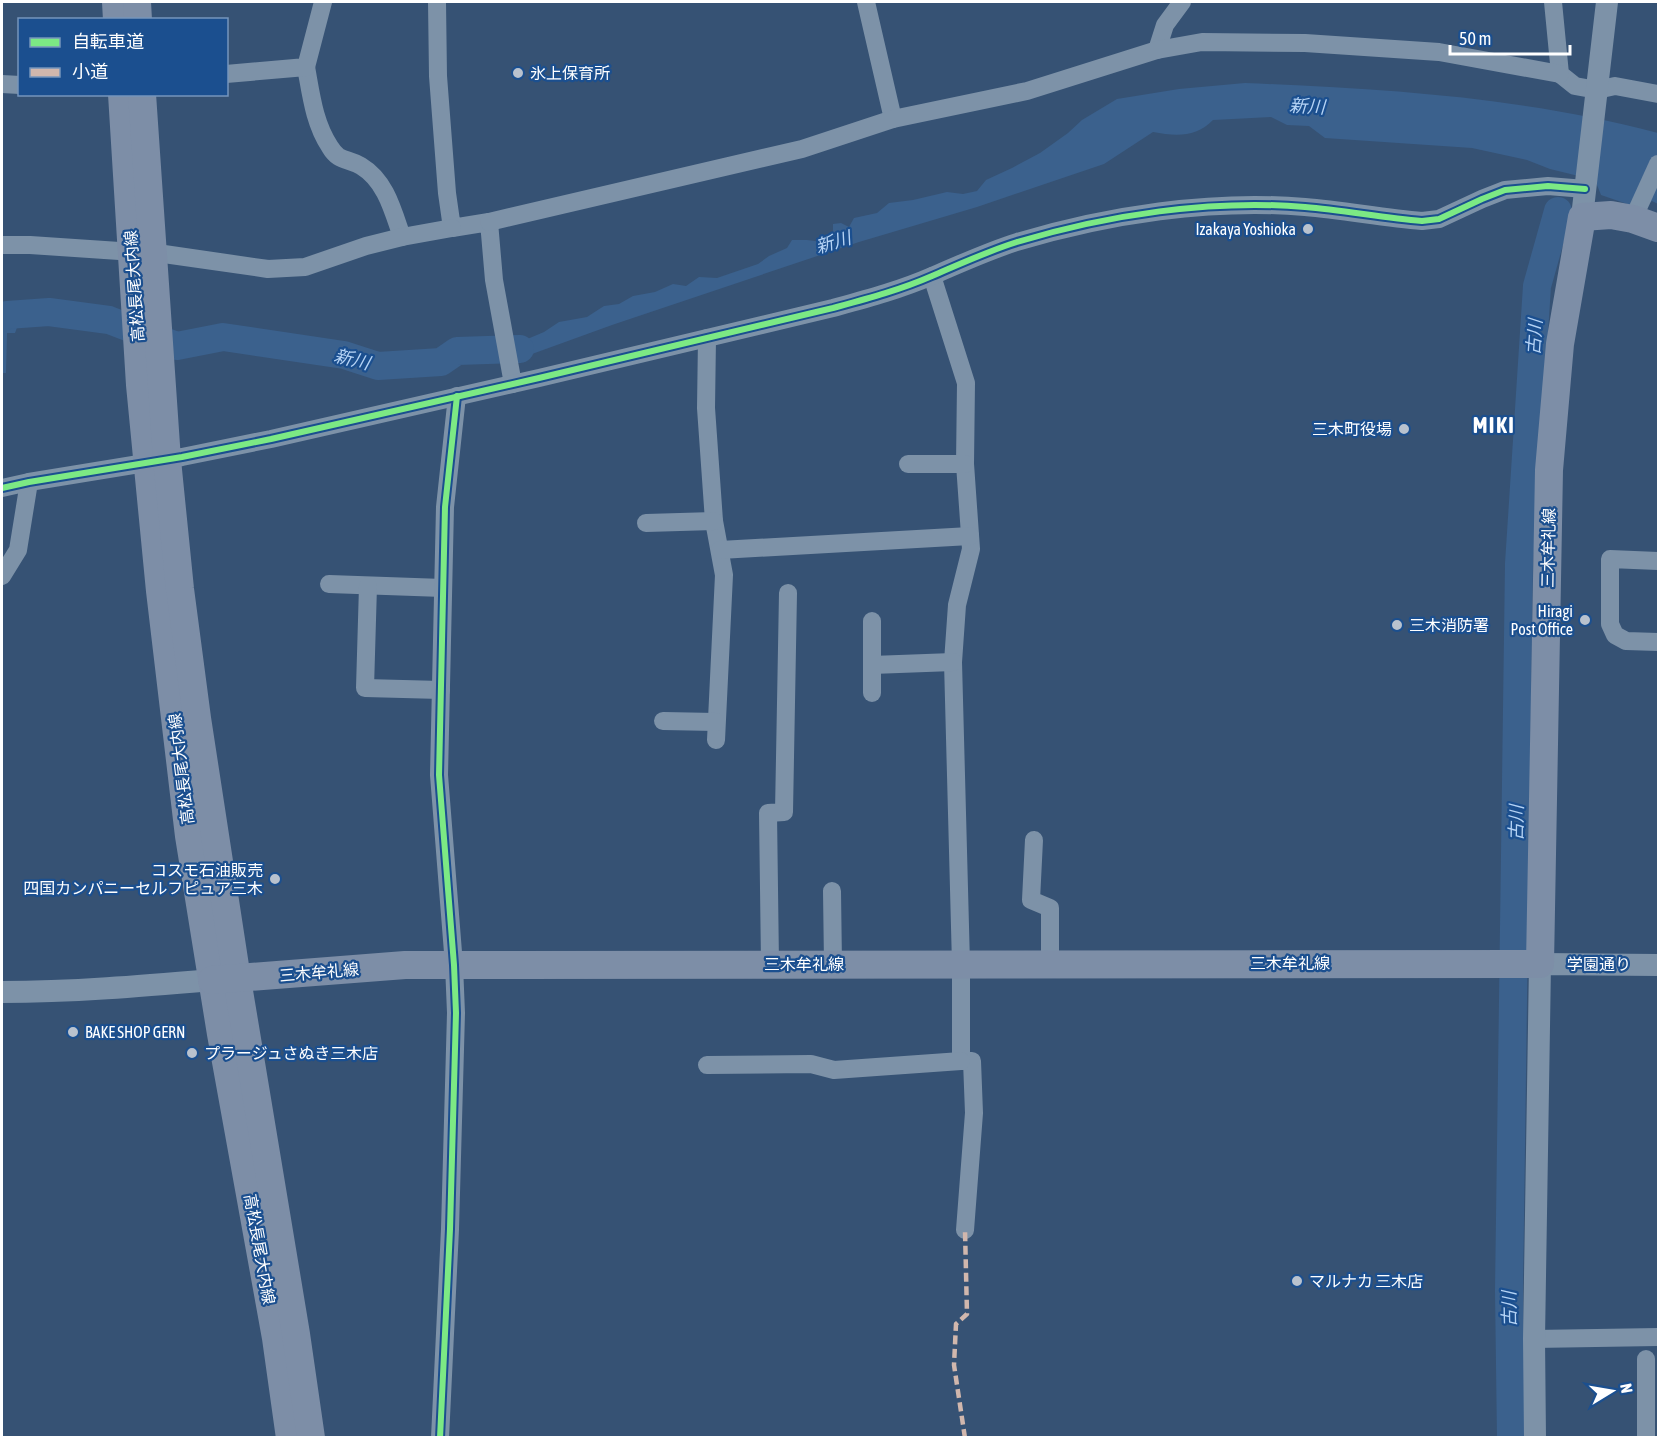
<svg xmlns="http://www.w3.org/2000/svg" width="1660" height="1439" font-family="'Asap Condensed','Noto Sans JP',sans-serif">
<rect width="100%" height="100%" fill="#365274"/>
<g fill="#3b618d">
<path d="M1245,83c139,6 279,14 413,50v71l-6,-3 -10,8 -41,-14 -6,-15 -45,-11 -23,-9 -55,-12 -147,-10 -16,-12 -22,-1 -16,-8 -58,3c-17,18 -38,16 -60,12l-49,32 -127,43 -118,35 -247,83 -91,33 -39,3 -1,-11 44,-10 19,-8 15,-10 28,-5 17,-11 15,-2 14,-8 22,-4 18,-8 13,2 13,-9 18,1 41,-14 11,-8 18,-8 5,-8h15l16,2 10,-4v-14l8,-1 8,4 5,-9 23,-5 12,-10 24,-3 34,-8 16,2 14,-3 9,-11 26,-12 28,-15 28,-20 14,-13 35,-21 62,-10z"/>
<polygon points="21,301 55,308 62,304 79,309 111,309 113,329 97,322 44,317 27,318 19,322 15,333 7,333 6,373 2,373 2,302"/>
</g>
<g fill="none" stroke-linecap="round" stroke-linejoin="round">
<g stroke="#3b618d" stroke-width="28">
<polyline points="2,318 7,315 49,312 109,320 177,346 223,337 344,355 378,366 441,362 457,351 520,349"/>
<polyline points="1511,1438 1509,1291 1519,564 1537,286 1558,211"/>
</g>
<g stroke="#7d92a8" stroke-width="18">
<polyline points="437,2 438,76 447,193 452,228 489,222 494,280 513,384"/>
<polyline points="866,2 893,119"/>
<polyline points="1553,2 1560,74 1575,86 1597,90 1615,86 1658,94"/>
<polyline points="1157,50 1165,25 1182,2"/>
<path d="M306,67c5,27 8,56 24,80 9,15 17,11 31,19 25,15 32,45 41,71"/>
<polyline points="226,74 306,67 323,2"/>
<polyline points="2,84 20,85"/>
<polyline points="1633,219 1658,164"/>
<polyline points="489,222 802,149 893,119 1027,91 1157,50 1202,42 1305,43 1439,52 1560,74"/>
<polyline points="2,245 30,245 164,254 268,269 305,267 366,246 402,237 452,228"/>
<polyline points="932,276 966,383 965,464 971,549 957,605 953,662 961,964 961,1061 972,1061 974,1113 965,1230"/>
<polyline points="707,338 706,408 714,521 724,575 716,740"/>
<polyline points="908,464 965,464"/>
<path d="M2,488l27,-6 153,-25 89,-18 268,-61 294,-70c33,-9 67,-18 99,-32 28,-12 56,-25 85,-34 90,-27 194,-43 288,-35 39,3 78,11 117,14l17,-2 43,-20 23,-9 43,-4 37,3"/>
<polyline points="646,523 714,521"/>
<polyline points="720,550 970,536"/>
<polyline points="1658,561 1610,559 1610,624 1615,635 1626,641 1658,642"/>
<polyline points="2,576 18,550 29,482"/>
<polyline points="329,584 443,588"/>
<polyline points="368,586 365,688 441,690"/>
<polyline points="872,665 953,662"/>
<polyline points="872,693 872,621"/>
<polyline points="663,721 716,722"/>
<polyline points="1034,840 1031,900 1050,908 1050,964"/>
<polyline points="832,891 833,964"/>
<polyline points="770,964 768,813 784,812 788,593"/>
<polyline points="707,1065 811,1064 834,1070 961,1061"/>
<polyline points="1534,1339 1658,1337"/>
<polyline points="440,1438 450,1229 456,1013 454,965 439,775 445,507 457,396"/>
<polyline points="1646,1438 1646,1359"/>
</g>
<g stroke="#7d92a8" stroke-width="22">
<polyline points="1582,217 1607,2"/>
<path d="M2,992c70,0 140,-6 210,-12"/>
<polyline points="1535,1438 1534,1339 1540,964 1658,965"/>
</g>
<g stroke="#7d8ea7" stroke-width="28">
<polyline points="116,2 117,20"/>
<polyline points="137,2 138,20"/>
<polyline points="122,94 140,385 160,591 189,836 221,1034 276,1338 290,1438"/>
<polyline points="142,94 167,460 180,589 197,718 237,979 296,1334 311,1438"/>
<polyline points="212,980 405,965 1540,964 1549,470 1560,344 1582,217 1611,215 1633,219 1658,228"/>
</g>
<polyline stroke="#d1b7ad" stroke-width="4.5" stroke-dasharray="9 4.5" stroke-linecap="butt" points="965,1438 954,1365 956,1324 967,1314 965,1230"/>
<g stroke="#1b4f8f" stroke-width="10">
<g id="cycleway">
<path d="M2,488l27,-6 153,-25 89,-18 268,-61 294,-70c33,-9 67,-18 99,-32 28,-12 56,-25 85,-34 90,-27 194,-43 288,-35 39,3 78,11 117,14l17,-2 43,-20 23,-9 43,-4 37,3"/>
<polyline points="440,1438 450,1229 456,1013 454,965 439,775 445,507 457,396"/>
</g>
</g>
<use href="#cycleway" stroke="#7ce984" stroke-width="6"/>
</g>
<g fill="#b9c2ce" stroke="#1b4f8f" stroke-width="2">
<circle cx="518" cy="73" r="6"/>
<circle cx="1308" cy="229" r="6"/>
<circle cx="1404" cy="429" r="6"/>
<circle cx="1585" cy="620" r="6"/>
<circle cx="1397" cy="625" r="6"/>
<circle cx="275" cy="879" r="6"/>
<circle cx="73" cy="1032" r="6"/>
<circle cx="192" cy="1053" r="6"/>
<circle cx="1297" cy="1281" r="6"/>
</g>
<g text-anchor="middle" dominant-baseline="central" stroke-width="4.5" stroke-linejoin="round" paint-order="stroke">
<g font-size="16" fill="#fff" stroke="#1b4f8f" text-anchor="start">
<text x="530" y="73">氷上保育所</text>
<text x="1296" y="229" text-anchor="end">Izakaya Yoshioka</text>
<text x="1392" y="429" text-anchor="end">三木町役場</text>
<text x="1573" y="611" text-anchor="end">Hiragi<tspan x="1573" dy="18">Post Office</tspan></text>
<text x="1409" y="625">三木消防署</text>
<text x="263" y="870" text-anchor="end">コスモ石油販売<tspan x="263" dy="18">四国カンパニーセルフピュア三木</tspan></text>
<text x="85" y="1032">BAKE SHOP GERN</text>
<text x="204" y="1053">プラージュさぬき三木店</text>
<text x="1309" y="1281">マルナカ 三木店</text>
</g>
<g font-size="16" fill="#fff" stroke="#1b4f8f">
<text transform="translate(134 286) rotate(-94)">高松長尾大内線</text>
<text transform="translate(1548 548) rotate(-89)">三木牟礼線</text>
<text transform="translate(181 769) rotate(-97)">高松長尾大内線</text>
<text x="1290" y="963">三木牟礼線</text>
<text x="804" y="964">三木牟礼線</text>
<text x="1599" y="964">学園通り</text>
<text transform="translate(319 972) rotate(-5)">三木牟礼線</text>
<text transform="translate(260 1249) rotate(80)">高松長尾大内線</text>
</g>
<g font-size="18" font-style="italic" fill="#b5d3f5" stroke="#1b4f8f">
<text transform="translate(1307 106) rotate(3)">新川</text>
<text transform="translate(833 242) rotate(-17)">新川</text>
<text transform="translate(1534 337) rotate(-86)">古川</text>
<text transform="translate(352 359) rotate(14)">新川</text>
<text transform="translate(1516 823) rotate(-89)">古川</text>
<text transform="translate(1509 1309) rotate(-91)">古川</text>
</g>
<g font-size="22" font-weight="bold" letter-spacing="1.5" fill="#fff" stroke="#1b4f8f">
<text x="1494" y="425">MIKI</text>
</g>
</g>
<rect width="1660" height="1439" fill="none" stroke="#ffffff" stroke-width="6"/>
<rect x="18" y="18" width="210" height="78" fill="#1b4f8f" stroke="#7695bc" stroke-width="1.5"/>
<rect x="30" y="38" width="30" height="9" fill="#7ce984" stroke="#7695bc" stroke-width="1.5"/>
<text x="72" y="48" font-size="18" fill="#ffffff">自転車道</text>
<rect x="30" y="68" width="30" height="9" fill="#d1b7ad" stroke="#7695bc" stroke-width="1.5"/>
<text x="72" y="78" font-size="18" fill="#ffffff">小道</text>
<g transform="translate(1612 1391) rotate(79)" stroke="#1b4f8f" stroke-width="4.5" paint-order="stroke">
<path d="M0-4.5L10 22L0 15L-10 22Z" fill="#ffffff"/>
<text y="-9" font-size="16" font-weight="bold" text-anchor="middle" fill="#ffffff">N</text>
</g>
<path d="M1450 45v9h120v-9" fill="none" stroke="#ffffff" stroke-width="3"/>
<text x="1459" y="45" font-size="18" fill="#ffffff" stroke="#1b4f8f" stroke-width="4.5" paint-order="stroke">50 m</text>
</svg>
